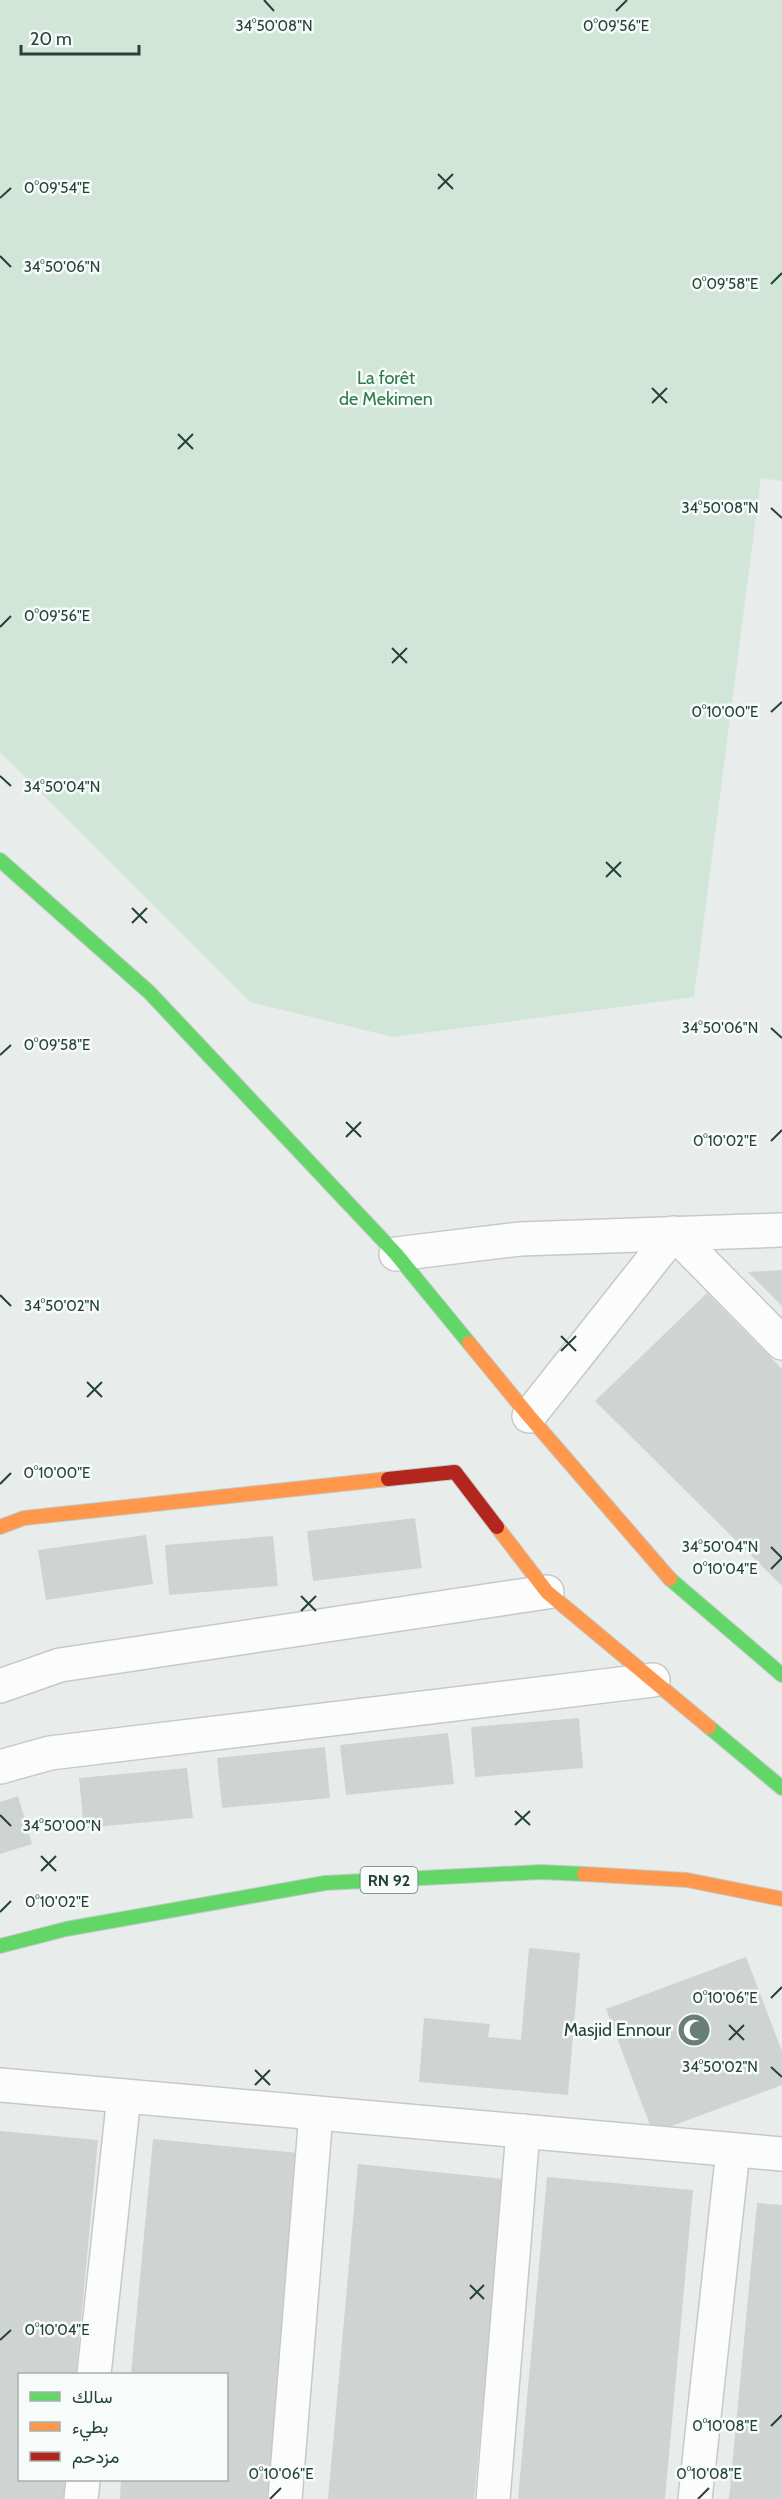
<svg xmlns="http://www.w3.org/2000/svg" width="782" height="2499" font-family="Cabin,Vazirmatn,sans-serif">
<rect width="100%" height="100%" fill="#e8edeb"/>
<polygon fill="#d1e6d8" points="0,0 782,0 782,481 761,478 694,997 393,1037 250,1002 0,752"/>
<g fill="#cfd4d2">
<polygon points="782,1270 782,1306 748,1272"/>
<polygon points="707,1293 782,1369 782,1586 595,1401"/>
<polygon points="415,1518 422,1568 313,1581 307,1531"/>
<polygon points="146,1535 153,1584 46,1600 38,1550"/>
<polygon points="273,1536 278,1586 169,1595 165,1545"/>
<polygon points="579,1718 583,1768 475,1777 471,1727"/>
<polygon points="448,1733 454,1784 346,1795 340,1745"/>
<polygon points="325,1747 330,1798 222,1808 217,1758"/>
<polygon points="187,1768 193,1818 84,1828 79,1778"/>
<polygon points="18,1796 32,1844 0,1854 0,1802"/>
<polygon points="529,1948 580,1953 568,2095 419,2082 424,2018 490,2024 488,2037 521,2040"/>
<polygon points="746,1957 782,2051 782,2085 653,2133 606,2009"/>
<polygon points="0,2131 98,2140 76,2374 20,2374 20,2480 66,2480 65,2499 0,2499"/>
<polygon points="153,2139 299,2153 267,2499 120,2499 121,2480 226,2480 226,2374 131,2374"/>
<polygon points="358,2164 504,2179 474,2499 328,2499"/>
<polygon points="547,2177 693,2190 665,2499 518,2499"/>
<polygon points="757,2203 782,2205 782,2499 729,2499"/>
</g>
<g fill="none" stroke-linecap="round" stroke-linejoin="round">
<g stroke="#c5cac8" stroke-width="36">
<g id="street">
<polyline points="396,1254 520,1239 782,1230"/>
<polyline points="529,1416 674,1233 782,1343"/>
<polyline points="0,1686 60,1665 547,1592"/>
<polyline points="0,1767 50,1753 653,1680"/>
<polyline points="0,2085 782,2154"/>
<polyline points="94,2374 124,2096"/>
<polyline points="81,2499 83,2480"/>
<polyline points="285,2499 316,2113"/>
<polyline points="493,2499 523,2131"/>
<polyline points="695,2499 733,2150"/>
</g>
</g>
<g stroke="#c3cbc8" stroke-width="16">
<g id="fast">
<polyline points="0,860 149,992 396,1254 469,1343"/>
<polyline points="670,1579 782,1675"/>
<polyline points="709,1727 782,1788"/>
<polyline points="0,1946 66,1929 325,1883 541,1872 584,1874"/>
</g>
</g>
<g stroke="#c3cbc8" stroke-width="16">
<g id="slow">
<polyline points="469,1343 529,1416 670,1579"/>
<polyline points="0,1527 24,1518 388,1479"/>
<polyline points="497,1527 547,1592 709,1727"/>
<polyline points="584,1874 687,1880 782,1899"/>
</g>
</g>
<g stroke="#c3cbc8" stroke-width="16">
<polyline id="jam" points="388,1479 455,1472 497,1527"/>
</g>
<use href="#street" stroke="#fcfcfc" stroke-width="33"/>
<use href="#fast" stroke="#63d668" stroke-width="14"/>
<use href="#slow" stroke="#ff974d" stroke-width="14"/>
<use href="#jam" stroke="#b3261e" stroke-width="14"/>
</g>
<path fill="none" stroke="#24423a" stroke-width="2" d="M264,0l10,11M616,11l11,-11M438,174l15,15M438,189l15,-15M0,198l11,-10M0,256l11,11M771,284l11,-11M652,388l15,15M652,403l15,-15M178,434l15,15M178,449l15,-15M771,508l11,10M0,627l11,-11M392,648l15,15M392,663l15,-15M771,712l11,-10M0,776l11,10M606,862l15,15M606,877l15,-15M132,908l15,15M132,923l15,-15M771,1028l11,10M0,1055l11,-10M346,1122l15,15M346,1137l15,-15M771,1141l11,-11M0,1295l11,11M561,1336l15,15M561,1351l15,-15M87,1382l15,15M87,1397l15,-15M0,1484l11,-11M771,1547l11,11M771,1569l11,-11M301,1596l15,15M301,1611l15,-15M515,1811l15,14M0,1815l11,11M515,1825l15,-14M41,1856l15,15M41,1871l15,-15M0,1912l11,-11M771,1998l11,-11M729,2025l15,15M729,2040l15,-15M771,2067l11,10M255,2070l15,15M255,2085l15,-15M470,2285l14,14M470,2299l14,-14M0,2340l11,-10M771,2426l11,-11M270,2499l11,-11M698,2499l11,-11"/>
<defs>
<g id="mosque-disc" transform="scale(1.725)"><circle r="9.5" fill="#697e78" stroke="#f7fbf9"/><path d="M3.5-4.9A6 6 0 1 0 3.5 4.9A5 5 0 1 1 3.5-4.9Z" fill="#fff"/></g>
</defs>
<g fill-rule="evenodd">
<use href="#mosque-disc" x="694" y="2030"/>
</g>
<g text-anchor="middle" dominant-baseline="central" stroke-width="5" stroke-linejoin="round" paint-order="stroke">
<rect fill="#f7fbf9" stroke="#637a73" stroke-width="1.5" x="360.5" y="1867" width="57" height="26" rx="4.5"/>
<g font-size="16" font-weight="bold" fill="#24423a">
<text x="389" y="1880">RN 92</text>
</g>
<g font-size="18" fill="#2d7a4b" stroke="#f7fbf9">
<text x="386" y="378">La forêt<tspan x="386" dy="21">de Mekimen</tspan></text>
</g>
<g font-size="18" fill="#24423a" stroke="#f7fbf9" text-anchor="end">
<text x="671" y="2030">Masjid Ennour</text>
</g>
</g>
<g font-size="15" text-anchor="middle" fill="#24423a" stroke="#f7fbf9" stroke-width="5" stroke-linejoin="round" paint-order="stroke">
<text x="274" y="31">34°50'08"N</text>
<text x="616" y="31">0°09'56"E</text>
<text x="57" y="193">0°09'54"E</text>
<text x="62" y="272">34°50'06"N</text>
<text x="725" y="289">0°09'58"E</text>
<text x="720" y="513">34°50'08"N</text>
<text x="57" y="621">0°09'56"E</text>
<text x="725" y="717">0°10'00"E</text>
<text x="62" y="792">34°50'04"N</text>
<text x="720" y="1033">34°50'06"N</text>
<text x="57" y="1050">0°09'58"E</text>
<text x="725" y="1146">0°10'02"E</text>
<text x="62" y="1311">34°50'02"N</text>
<text x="57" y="1478">0°10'00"E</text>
<text x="720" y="1552">34°50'04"N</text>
<text x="725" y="1574">0°10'04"E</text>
<text x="62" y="1831">34°50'00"N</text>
<text x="57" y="1907">0°10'02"E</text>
<text x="725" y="2003">0°10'06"E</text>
<text x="720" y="2072">34°50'02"N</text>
<text x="57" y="2335">0°10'04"E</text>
<text x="725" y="2431">0°10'08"E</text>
<text x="281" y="2479">0°10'06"E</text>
<text x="709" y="2479">0°10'08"E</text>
</g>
<rect x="18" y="2373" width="210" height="108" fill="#f7fbf9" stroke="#a3b1ad" stroke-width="1.5"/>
<rect x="30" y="2392" width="30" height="9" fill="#63d668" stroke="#a3b1ad" stroke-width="1.5"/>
<text x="72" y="2403" font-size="18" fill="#24423a">سالك</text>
<rect x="30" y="2422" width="30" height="9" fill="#ff974d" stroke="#a3b1ad" stroke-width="1.5"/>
<text x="72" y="2433" font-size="18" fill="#24423a">بطيء</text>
<rect x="30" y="2452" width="30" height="9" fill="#b3261e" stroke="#a3b1ad" stroke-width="1.5"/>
<text x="72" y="2463" font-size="18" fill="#24423a">مزدحم</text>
<path d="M21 45v9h118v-9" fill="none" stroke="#24423a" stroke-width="3"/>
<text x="30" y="45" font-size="18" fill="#24423a" stroke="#f7fbf9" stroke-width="4.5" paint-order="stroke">20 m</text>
</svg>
